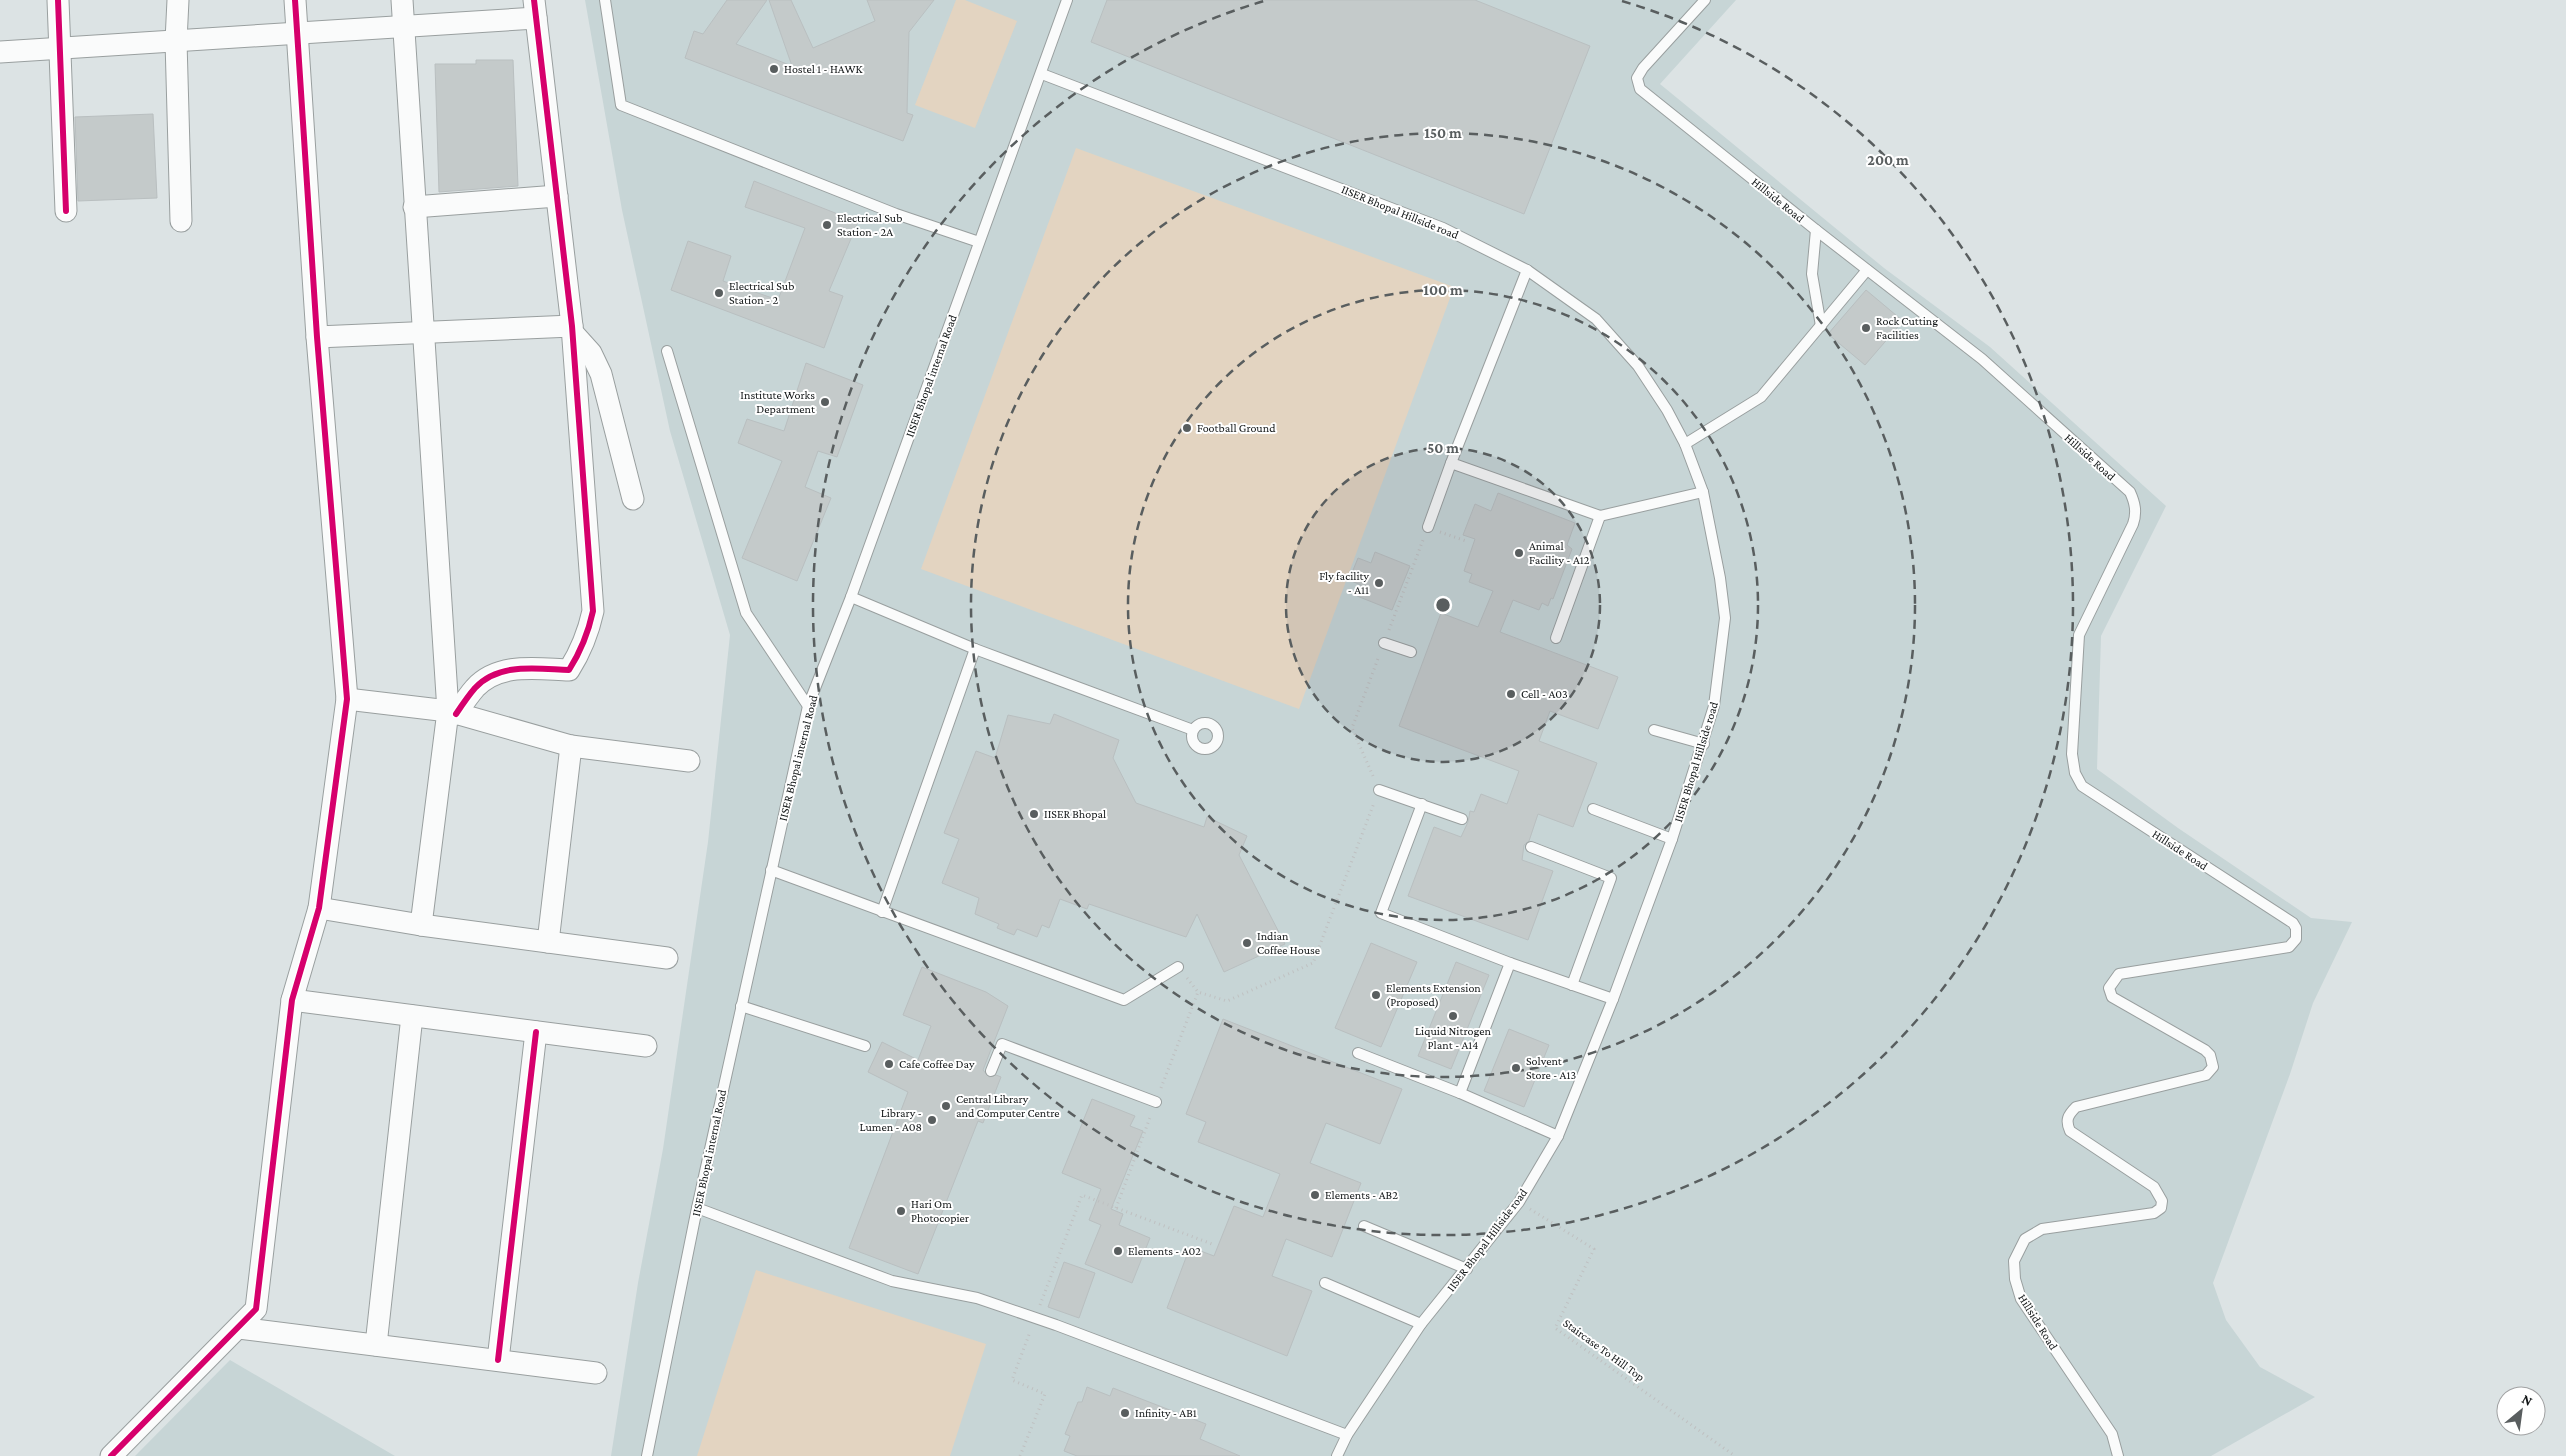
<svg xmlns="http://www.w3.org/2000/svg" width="2566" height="1456" font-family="'Crimson Pro',serif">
<rect width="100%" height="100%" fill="#dce3e4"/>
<g fill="#c7d5d6">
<polygon points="585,0 1736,0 1660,84 1884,268 1990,347 2166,506 2101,636 2097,769 2178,828 2311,918 2352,922 2313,1003 2290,1074 2213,1283 2226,1320 2260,1367 2315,1397 2211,1456 611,1456 638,1283 663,1149 708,842 730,635 670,431 622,210"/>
<polygon points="230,1360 395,1456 135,1456"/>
</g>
<g fill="#e3d4c1">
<polygon points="956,0 965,0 1017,21 975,128 915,105"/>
<polygon points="1076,148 1454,287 1299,709 921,569"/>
<polygon points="756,1270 986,1344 950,1456 697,1456"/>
</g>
<g fill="#c4caca" stroke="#b9bfc0">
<polygon points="727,0 767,0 736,44 792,66 769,0 791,0 813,48 875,21 867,0 934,0 909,32 907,113 913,115 903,141 685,58 694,31 703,34"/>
<polygon points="1107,0 1475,0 1590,46 1524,214 1091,42"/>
<polygon points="476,60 513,60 518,186 439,192 435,64 476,64"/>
<polygon points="153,114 157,198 78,201 75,117"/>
<polygon points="754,181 858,222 829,291 843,296 824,348 671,290 688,241 731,256 723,281 778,300 805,228 745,207"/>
<polygon points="1866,290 1903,321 1865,365 1828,334"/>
<polygon points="806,363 863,385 837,457 818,451 805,487 831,498 797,581 742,558 782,461 738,443 747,419 784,431"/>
<polygon points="1498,493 1575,523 1567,545 1572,549 1553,599 1551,598 1548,606 1542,603 1539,610 1513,600 1500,632 1618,677 1598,729 1550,711 1539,741 1597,763 1573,827 1538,814 1529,841 1524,845 1522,860 1553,871 1528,940 1408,896 1434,827 1461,837 1468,822 1470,811 1474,812 1481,794 1507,804 1519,771 1399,726 1441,613 1478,627 1493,591 1469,582 1472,574 1464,571 1475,539 1463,535 1475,504 1491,511"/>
<polygon points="1375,552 1410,566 1392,610 1357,596 1361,585 1349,580 1358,558 1371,563"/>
<polygon points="1054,714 1119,740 1113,758 1136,803 1204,827 1207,817 1247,836 1239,855 1285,944 1224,972 1197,914 1186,937 1089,904 1087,909 1060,899 1049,928 1042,925 1037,937 1017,929 1014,935 997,928 999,924 975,914 979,898 942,883 959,839 944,833 976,751 995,758 1008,715 1050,724"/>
<polygon points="1371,943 1417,962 1381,1047 1335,1028"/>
<polygon points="1456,962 1489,975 1451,1069 1418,1056"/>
<polygon points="922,967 986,992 1008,1006 983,1070 989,1077 996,1075 1001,1077 983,1123 978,1121 918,1274 849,1248 908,1092 868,1072 882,1042 918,1060 931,1026 903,1015"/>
<polygon points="1223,1019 1402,1089 1380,1144 1326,1123 1310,1163 1361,1183 1332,1257 1286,1239 1272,1276 1312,1291 1287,1356 1167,1308 1190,1247 1214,1256 1234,1206 1263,1217 1280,1174 1198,1142 1206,1122 1186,1114"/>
<polygon points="1509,1029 1549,1045 1524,1107 1484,1091"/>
<polygon points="1092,1099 1135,1116 1130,1126 1143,1131 1111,1209 1123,1214 1119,1225 1150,1238 1132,1283 1085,1264 1101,1225 1089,1220 1101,1189 1062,1173"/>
<polygon points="1064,1262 1095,1273 1079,1318 1048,1307"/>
<polygon points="1087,1387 1110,1396 1113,1388 1206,1424 1200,1439 1240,1456 1077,1456 1064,1451 1070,1436 1065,1434 1078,1402 1082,1402"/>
</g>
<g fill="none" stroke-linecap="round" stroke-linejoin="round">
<g stroke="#999f9f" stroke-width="12">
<g id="service">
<polyline points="605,0 621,105 896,214 979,242"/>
<path d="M1705,0l-62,68 -6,10 3,11 176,141 166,129 148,133c5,11 7,20 3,32l-54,111 -7,119 3,19 7,13 211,137 3,5v11l-7,8 -170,27 -10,14 3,9 93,53 5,5 3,12 -7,8 -130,32c-8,8 -11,13 -6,24l84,56 8,14 -1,7 -7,5 -112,16 -17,10 -11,22 1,18 6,20 91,135 6,22"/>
<polyline points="1042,74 1443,228 1527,270 1596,319 1638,366 1667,410 1685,444 1703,492 1720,578 1725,618 1714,706 1672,839 1613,999 1558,1136 1519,1202 1421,1324 1347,1435 1337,1456"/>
<polyline points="1816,230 1812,274 1821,326"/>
<polyline points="1527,270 1451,463 1600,516 1703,492"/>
<polyline points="667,351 746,613 808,706"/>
<polyline points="1685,444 1761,397 1867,270"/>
<polyline points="1428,527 1451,463"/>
<polyline points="851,597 975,649 1193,730"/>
<polyline points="1556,638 1600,516"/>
<polyline points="1384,643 1411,652"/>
<circle cx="1205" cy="736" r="13"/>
<polyline points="1654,730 1704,744"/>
<polyline points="1379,790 1462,819"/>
<polyline points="1422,804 1381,913 1510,963 1613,999"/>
<polyline points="1593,809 1672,839"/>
<polyline points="1531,847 1611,878 1572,985"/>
<polyline points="771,870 1124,1000 1178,967"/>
<polyline points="882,912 975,649"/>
<polyline points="741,1006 865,1046"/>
<polyline points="1358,1053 1460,1093 1558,1136"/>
<polyline points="991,1071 1002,1044 1156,1102"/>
<polyline points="1460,1093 1510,963"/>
<polyline points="697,1208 892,1281 977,1298 1056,1325 1347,1435"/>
<polyline points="1364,1226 1467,1269"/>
<polyline points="1325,1283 1421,1324"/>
<polyline points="647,1456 697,1208 808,706 851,597 1067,0"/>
</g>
</g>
<g stroke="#999f9f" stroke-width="23">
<g id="minor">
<polyline points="58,0 66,211"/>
<polyline points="178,0 176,41 181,221"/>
<polyline points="402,0 448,711 421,925"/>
<polyline points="0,52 536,18"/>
<polyline points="414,207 557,196"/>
<polyline points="573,333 591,353 601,374 633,499"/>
<polyline points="317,337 572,326"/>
<polyline points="347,699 448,711 571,746 689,761"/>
<path d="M456,714c6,-9 12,-18 19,-26 24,-26 62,-19 94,-18 12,-19 19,-36 24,-59l-21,-285 -38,-326"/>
<polyline points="319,908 421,925 667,958"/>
<polyline points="548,942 571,746"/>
<polyline points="292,1000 646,1046"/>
<polyline points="239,1328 596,1373"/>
<polyline points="376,1345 412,1016"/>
<polyline points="498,1360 536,1032"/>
<polyline points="111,1456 256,1309 292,1000 319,908 347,699 317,337 295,0"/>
</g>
</g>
<g stroke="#bfc0c1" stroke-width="3" stroke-dasharray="1 4" stroke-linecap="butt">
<polyline points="1440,532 1466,541"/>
<polyline points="1389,630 1423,540"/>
<polyline points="1373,776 1352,728 1379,656"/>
<polyline points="1187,978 1198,992 1227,1001 1313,963 1374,803"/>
<polyline points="1161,1088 1198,992"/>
<polyline points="1116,1208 1151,1115"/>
<polyline points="1530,1209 1594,1249 1555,1328 1735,1456"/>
<polyline points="1040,1305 1082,1195 1212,1244"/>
<polyline points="1020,1456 1045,1394 1012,1380 1030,1332"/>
</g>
<use href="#service" stroke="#fafbfb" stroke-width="10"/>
<use href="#minor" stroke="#fafbfb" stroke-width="21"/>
<g stroke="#fff" stroke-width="9">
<g id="cycleway">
<polyline points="58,0 66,211"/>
<path d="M456,714c6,-9 12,-18 19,-26 24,-26 62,-19 94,-18 12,-19 19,-36 24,-59l-21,-285 -38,-326"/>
<polyline points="498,1360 536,1032"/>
<polyline points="111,1456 256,1309 292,1000 319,908 347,699 317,337 295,0"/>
</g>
</g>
<use href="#cycleway" stroke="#d6006c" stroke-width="6"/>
</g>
<circle cx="1443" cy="605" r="157" fill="#595e5f" fill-opacity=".12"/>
<g fill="none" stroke="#595e5f" stroke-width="2.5" stroke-dasharray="9 6">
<circle cx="1443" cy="605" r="157"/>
<circle cx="1443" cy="605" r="315"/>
<circle cx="1443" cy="605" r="472"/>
<path d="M1622 1A630 630 0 1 1 1264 1"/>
</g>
<g fill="#595e5f" stroke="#fff" stroke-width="2">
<circle cx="774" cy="69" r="5"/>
<circle cx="827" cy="225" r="5"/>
<circle cx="719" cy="293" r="5"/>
<circle cx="1866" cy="328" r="5"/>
<circle cx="825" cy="402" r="5"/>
<circle cx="1187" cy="428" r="5"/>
<circle cx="1519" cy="553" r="5"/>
<circle cx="1379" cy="583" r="5"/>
<circle cx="1511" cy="694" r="5"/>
<circle cx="1034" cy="814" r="5"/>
<circle cx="1247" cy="943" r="5"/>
<circle cx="1376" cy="995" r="5"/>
<circle cx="1453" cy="1016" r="5"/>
<circle cx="889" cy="1064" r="5"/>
<circle cx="1516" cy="1068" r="5"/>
<circle cx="946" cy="1106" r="5"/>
<circle cx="932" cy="1120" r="5"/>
<circle cx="1315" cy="1195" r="5"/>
<circle cx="901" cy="1211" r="5"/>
<circle cx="1118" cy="1251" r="5"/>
<circle cx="1125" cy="1413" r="5"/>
</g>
<g text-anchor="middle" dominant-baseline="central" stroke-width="4" stroke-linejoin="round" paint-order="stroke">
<g font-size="12" fill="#131718" stroke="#fff" text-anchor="start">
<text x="784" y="69">Hostel 1 - HAWK</text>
<text x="837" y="218">Electrical Sub<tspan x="837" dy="14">Station - 2A</tspan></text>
<text x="729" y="286">Electrical Sub<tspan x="729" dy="14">Station - 2</tspan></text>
<text x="1876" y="321">Rock Cutting<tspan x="1876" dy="14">Facilities</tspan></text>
<text x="815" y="395" text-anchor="end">Institute Works<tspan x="815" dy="14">Department</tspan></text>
<text x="1197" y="428">Football Ground</text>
<text x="1529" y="546">Animal<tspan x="1529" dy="14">Facility - A12</tspan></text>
<text x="1369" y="576" text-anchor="end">Fly facility<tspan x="1369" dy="14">- A11</tspan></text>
<text x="1521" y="694">Cell - A03</text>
<text x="1044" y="814">IISER Bhopal</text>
<text x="1257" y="936">Indian<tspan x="1257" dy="14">Coffee House</tspan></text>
<text x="1386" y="988">Elements Extension<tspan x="1386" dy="14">(Proposed)</tspan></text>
<text x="1453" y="1031" text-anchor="middle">Liquid Nitrogen<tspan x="1453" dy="14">Plant - A14</tspan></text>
<text x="1526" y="1061">Solvent<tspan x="1526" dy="14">Store - A13</tspan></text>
<text x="899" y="1064">Cafe Coffee Day</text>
<text x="956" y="1099">Central Library<tspan x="956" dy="14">and Computer Centre</tspan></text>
<text x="922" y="1113" text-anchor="end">Library -<tspan x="922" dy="14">Lumen - A08</tspan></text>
<text x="1325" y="1195">Elements - AB2</text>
<text x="911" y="1204">Hari Om<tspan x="911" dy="14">Photocopier</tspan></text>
<text x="1128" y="1251">Elements - A02</text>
<text x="1135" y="1413">Infinity - AB1</text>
</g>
<g font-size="12" fill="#131718" stroke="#fff">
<text transform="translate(1778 200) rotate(39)">Hillside Road</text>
<text transform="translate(1400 212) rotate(22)">IISER Bhopal Hillside road</text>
<text transform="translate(931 376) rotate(-70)">IISER Bhopal internal Road</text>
<text transform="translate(2090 457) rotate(42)">Hillside Road</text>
<text transform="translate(798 758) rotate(-76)">IISER Bhopal internal Road</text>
<text transform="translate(1696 762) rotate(-73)">IISER Bhopal Hillside road</text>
<text transform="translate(2180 850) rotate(33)">Hillside Road</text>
<text transform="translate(709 1153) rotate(-78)">IISER Bhopal internal Road</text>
<text transform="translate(1487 1240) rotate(-53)">IISER Bhopal Hillside road</text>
<text transform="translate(2038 1322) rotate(58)">Hillside Road</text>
<text transform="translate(1604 1350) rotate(36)">Staircase To Hill Top</text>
</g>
</g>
<circle cx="1443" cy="605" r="8" fill="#595e5f" stroke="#fff" stroke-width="2.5"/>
<g font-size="15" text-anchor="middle" font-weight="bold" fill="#595e5f" stroke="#fff" stroke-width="4" stroke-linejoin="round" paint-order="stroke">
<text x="1443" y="138">150 m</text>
<text x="1888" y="165">200 m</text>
<text x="1443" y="295">100 m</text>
<text x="1443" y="453">50 m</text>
</g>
<g transform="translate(2521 1411) rotate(29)"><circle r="24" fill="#ffffff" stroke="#a1a2a3"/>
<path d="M0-4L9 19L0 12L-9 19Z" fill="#595e5f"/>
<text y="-8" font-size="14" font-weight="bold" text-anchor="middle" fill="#131718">N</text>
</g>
</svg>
